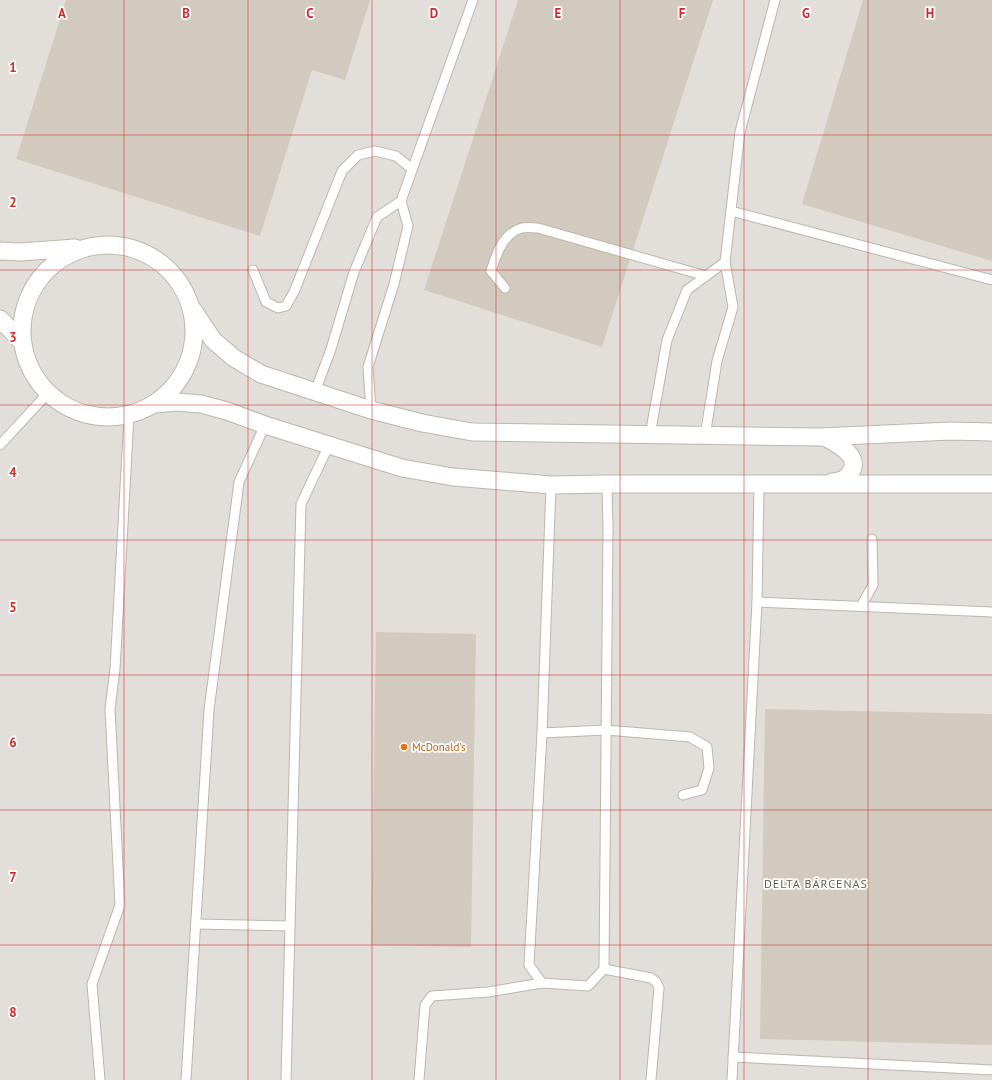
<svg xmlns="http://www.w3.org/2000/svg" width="992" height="1080" font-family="'PT Sans',sans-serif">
<rect width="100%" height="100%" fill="#f2efe9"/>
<rect fill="#e2deda" x="0" y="0" width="992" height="1080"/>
<g fill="#d2cabf">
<polygon points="66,0 370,0 345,80 312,70 260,236 16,159"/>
<polygon points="518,0 713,0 602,347 424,290"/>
<polygon points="863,0 992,0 992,261 802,204"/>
<polygon points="376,632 476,634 471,947 371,945"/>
<polygon points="765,709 992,714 992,1045 760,1039"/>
</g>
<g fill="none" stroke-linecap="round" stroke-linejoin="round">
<g stroke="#bdb6ac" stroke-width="11">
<g id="service">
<polyline points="731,211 992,280"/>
<polyline points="253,270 266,302 278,308 286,306 294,292 342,171 358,155 375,151 396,156 412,169"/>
<path d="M505,288l-14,-17c5,-16 12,-38 31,-43 5,-1 11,0 16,0l168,48"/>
<polyline points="315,392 331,349 354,272 377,217 401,201 473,0"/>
<polyline points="371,410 368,367 394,284 408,226 401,201"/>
<polyline points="650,435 667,340 687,290 725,262"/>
<polyline points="705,436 717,361 733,307 725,262 740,132 775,0"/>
<polyline points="0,445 48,393"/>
<polyline points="551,485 542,733 529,965 542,983 588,986 604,969 608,527 607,484"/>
<polyline points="757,602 992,612"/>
<polyline points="861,606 873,585 872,539"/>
<polyline points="542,733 606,730 690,737 707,747 709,768 702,790 683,795"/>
<polyline points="196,924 290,926"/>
<polyline points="604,969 651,978 656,982 659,988 651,1080"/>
<polyline points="733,1057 992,1070"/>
<polyline points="100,1080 92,984 120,905 110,709 115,669 129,415"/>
<polyline points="186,1080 209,710 239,482 265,425"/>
<polyline points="286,1080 301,504 329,445"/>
<polyline points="419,1080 425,1005 432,996 488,992 542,983"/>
<polyline points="732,1080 757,602 759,484"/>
</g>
</g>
<g stroke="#bdb6ac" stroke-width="19">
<g id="minor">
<circle cx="108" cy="331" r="86"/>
<polyline points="0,251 20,252 75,248"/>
<polyline points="193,310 213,340 234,358 261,374 371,410 422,423 472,432 820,437 951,431 992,432"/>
<polyline points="0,319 22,342"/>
<polyline points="155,404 177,402 201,404 227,411 265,425 402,468 453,477 527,483 551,485 607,484 992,484"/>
<path d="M825,437c11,7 34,17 27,33 -4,9 -11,11 -20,12"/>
</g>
</g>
<use href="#service" stroke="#fff" stroke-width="9"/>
<use href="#minor" stroke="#fff" stroke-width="17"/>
</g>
<path fill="none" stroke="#d62828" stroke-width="1" stroke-opacity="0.55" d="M124,0v1080M248,0v1080M372,0v1080M496,0v1080M620,0v1080M744,0v1080M868,0v1080M0,135h992M0,270h992M0,405h992M0,540h992M0,675h992M0,810h992M0,945h992"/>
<circle fill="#e8710a" stroke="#fff" stroke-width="1.5" cx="404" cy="747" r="4"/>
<g text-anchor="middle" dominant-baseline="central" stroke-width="3.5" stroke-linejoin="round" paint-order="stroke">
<g font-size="11" fill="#c56008" stroke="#fff" text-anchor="start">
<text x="412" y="747">McDonald's</text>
</g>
<g font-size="12" letter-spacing="1" fill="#665d50" stroke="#fff">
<text x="816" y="883">DELTA BÁRCENAS</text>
</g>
</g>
<g font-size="13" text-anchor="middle" font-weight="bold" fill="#d62828" stroke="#fff" stroke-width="3.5" stroke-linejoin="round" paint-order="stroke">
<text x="62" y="18">A</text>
<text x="186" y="18">B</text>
<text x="310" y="18">C</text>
<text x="434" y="18">D</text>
<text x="558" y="18">E</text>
<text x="682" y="18">F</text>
<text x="806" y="18">G</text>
<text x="930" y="18">H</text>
<text x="13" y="72">1</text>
<text x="13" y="207">2</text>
<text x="13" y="342">3</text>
<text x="13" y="477">4</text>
<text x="13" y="612">5</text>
<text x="13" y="747">6</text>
<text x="13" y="882">7</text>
<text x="13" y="1017">8</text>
</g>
</svg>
